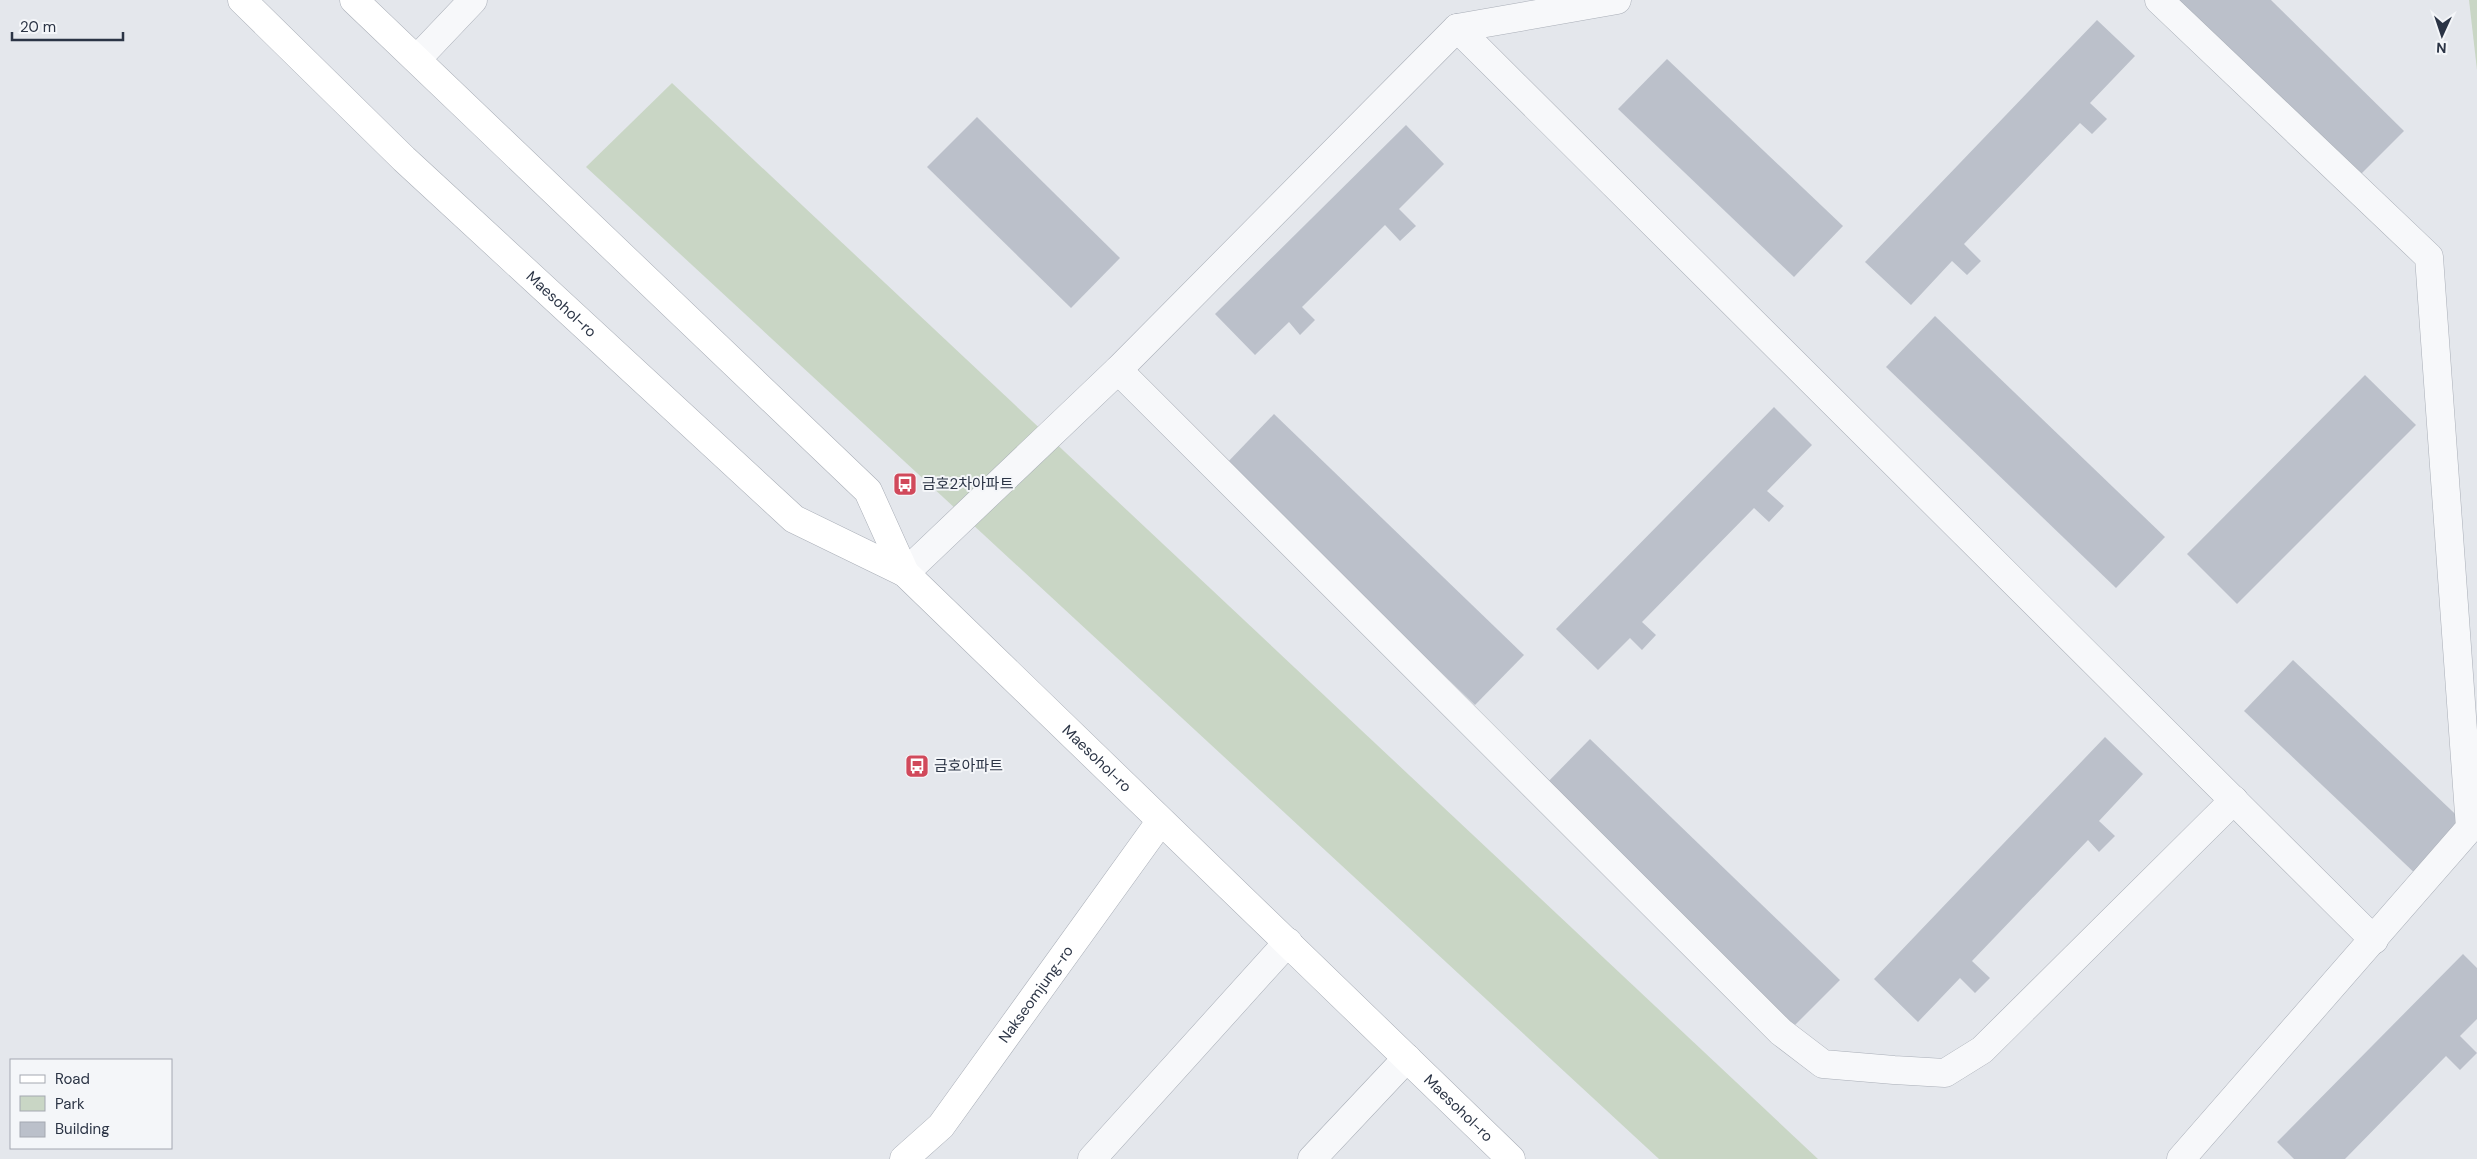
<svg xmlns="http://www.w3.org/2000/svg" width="2477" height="1159" font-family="'DM Sans','Noto Sans KR',sans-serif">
<rect width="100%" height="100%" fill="#e4e7ec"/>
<g fill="#c9d6c5">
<polygon points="2469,0 2477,0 2477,70"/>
<polygon points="672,83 1818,1159 1659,1159 586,167"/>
</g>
<g fill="#bbc0ca">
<polygon points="2177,0 2271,0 2404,131 2354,181"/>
<polygon points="2097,20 2135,56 2090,103 2107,119 2092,134 2080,123 1964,244 1981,261 1967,275 1952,261 1911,305 1865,262"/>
<polygon points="1667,59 1843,226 1794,277 1618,109"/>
<polygon points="977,117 1120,258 1071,308 927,167"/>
<polygon points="1406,125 1444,164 1399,209 1416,226 1400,241 1385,225 1302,307 1315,320 1300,335 1289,322 1255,355 1215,314"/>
<polygon points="1935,316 2165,537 2116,588 1886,367"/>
<polygon points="2365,375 2416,425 2237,604 2187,554"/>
<polygon points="1774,407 1812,445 1767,491 1784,506 1769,522 1754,508 1642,622 1656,635 1642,650 1630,638 1598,670 1556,629"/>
<polygon points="1274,414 1524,655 1475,705 1225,465"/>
<polygon points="2293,660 2470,828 2421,879 2244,711"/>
<polygon points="2105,737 2143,774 2099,821 2115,836 2099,852 2088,840 1972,961 1990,978 1975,993 1960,978 1918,1022 1874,979"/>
<polygon points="1590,739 1840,980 1790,1030 1541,789"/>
<polygon points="2463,954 2477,968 2477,1019 2460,1036 2477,1053 2460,1070 2446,1056 2345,1159 2294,1159 2277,1142"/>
</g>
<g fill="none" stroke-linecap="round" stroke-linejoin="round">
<g stroke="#a9aeb7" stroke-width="29">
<g id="street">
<polyline points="2159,0 2429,257 2470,828 2181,1159"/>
<polyline points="1457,28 2374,940"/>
<polyline points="417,59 473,0"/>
<polyline points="1118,370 1781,1032 1823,1064 1894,1070 1945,1073 1982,1050 2234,800"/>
<polyline points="905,573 1118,370 1457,28 1617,0"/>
<polyline points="1092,1159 1288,942"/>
<polyline points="1312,1159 1407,1058"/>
</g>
</g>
<g stroke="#a9aeb7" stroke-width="29">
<g id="secondary">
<path id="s1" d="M242,0l162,159 390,360 111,54 606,586"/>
<polyline points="354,0 868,491 905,573"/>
<path id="s2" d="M904,1159l37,-33 219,-304"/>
</g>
</g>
<use href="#street" stroke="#f7f8fa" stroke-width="28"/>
<use href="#secondary" stroke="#fff" stroke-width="28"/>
</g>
<defs>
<g id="bus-square" transform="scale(1.25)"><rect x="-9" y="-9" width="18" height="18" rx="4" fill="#d1495b" stroke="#f4f6f9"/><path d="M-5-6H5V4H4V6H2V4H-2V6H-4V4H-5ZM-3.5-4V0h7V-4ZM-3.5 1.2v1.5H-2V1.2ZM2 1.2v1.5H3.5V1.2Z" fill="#fff"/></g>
</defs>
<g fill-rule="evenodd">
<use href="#bus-square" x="905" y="484"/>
<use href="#bus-square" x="917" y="766"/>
</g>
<g text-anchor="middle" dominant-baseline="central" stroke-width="4" stroke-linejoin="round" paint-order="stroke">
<g font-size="15" fill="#2b3445" stroke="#f4f6f9">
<text stroke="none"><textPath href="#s1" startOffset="441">Maesohol-ro</textPath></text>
<text stroke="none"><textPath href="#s1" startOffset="1148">Maesohol-ro</textPath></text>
<text stroke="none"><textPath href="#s2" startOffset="212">Nakseomjung-ro</textPath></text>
<text stroke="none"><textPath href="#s1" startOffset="1651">Maesohol-ro</textPath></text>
</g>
<g font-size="15" fill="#2b3445" stroke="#f4f6f9" text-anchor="start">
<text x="922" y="484">금호2차아파트</text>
<text x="934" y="766">금호아파트</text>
</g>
</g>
<rect x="10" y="1059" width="162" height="90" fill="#f4f6f9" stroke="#a4a8b1"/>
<rect x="20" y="1075" width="25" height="8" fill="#ffffff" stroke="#a4a8b1"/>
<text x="55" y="1084" font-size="15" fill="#2b3445">Road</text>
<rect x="20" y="1096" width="25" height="15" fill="#c9d6c5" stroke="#a4a8b1"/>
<text x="55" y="1109" font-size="15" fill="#2b3445">Park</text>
<rect x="20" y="1122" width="25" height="15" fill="#bbc0ca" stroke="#a4a8b1"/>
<text x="55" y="1134" font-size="15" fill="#2b3445">Building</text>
<g transform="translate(2442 35) rotate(183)" stroke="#f4f6f9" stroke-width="4" paint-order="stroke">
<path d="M0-4L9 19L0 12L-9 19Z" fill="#2b3445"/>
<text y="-8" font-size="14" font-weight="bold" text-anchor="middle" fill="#2b3445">N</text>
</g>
<path d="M12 32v8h111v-8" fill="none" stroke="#2b3445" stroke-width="2.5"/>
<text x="20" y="32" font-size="15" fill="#2b3445" stroke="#f4f6f9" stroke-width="4" paint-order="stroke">20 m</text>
</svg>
